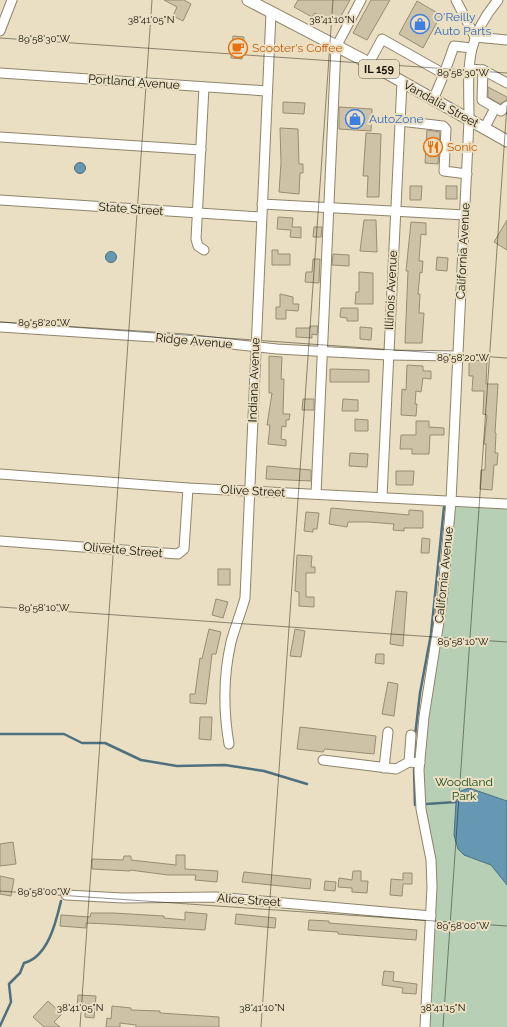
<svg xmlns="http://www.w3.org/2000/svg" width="507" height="1027" font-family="Raleway,sans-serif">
<rect width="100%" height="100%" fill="#eadfc2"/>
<polygon fill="#b7d0b5" points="451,501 507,505 507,1027 425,1027 431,860 420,800 422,736"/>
<g fill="#6698b3" stroke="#4e707f">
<circle cx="80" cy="168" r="5.5"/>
<circle cx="111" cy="257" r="5.5"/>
<polygon points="469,788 507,801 507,885 491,865 464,855 458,849 454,835 456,802 461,791"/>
</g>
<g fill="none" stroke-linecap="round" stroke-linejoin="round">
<g stroke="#4e707f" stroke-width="2.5">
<polyline points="0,734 64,734 82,743 105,743 141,760 177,766 225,765 264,771 307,784"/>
<polyline points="415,736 420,693 431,634 444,507"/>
<polyline points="414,756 415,741"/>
<polyline points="414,769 415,805"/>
<polyline points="426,804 456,802"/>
<path d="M0,1026l11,-24 -2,-18 11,-11 4,-10c24,-6 32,-41 37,-62"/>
</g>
</g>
<g fill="#cdc2a5" stroke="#988d73">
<polygon points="164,0 184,0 191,4 183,21 173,16 177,7"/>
<polygon points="298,0 350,0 336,25 315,13 312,17 294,7"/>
<polygon points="371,0 390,0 367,40 353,33"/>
<polygon points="417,1 441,15 423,48 399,34"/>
<polygon points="233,36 244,37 242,59 231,58"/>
<polygon points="488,87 507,97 507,100 500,104 488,97"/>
<polygon points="283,102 305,103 304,114 283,113"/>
<polygon points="339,107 372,109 371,131 339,129"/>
<polygon points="280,128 298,129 299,164 303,164 303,173 300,173 299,194 279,192 281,163"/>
<polygon points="427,130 440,132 438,164 425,163"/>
<polygon points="366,133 381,134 379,197 367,197 368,176 363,176"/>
<polygon points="410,186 422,186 421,200 410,200"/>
<rect x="446" y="186" width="11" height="13"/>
<polygon points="278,217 293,218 292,227 301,227 301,238 290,237 291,230 277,229"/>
<polygon points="364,220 376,220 377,252 360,251"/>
<polygon points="507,220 507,250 494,242"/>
<polygon points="411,222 426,223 426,235 421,234 419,261 423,261 422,273 420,272 418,294 420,294 419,313 424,313 422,343 405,343 408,271 406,271"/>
<polygon points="314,227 322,227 321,237 313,237"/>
<polygon points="272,250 278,250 278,254 290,254 290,265 272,265"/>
<polygon points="333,254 349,255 349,266 332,265"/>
<polygon points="437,257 448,258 447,271 436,270"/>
<polygon points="313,259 320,259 319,283 305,282 306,272 312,272"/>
<polygon points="359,272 373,273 373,304 355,304 356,292 359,292"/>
<polygon points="280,294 293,297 293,304 299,304 298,311 286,310 286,319 276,319 276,307 280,307"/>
<polygon points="341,308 358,308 358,321 347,321 347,318 340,317"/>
<polygon points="310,326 318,326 317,335 312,334 312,338 296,337 296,328 310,328"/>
<polygon points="360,327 372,328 371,340 360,339"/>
<polygon points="269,356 282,357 281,379 284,379 283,414 290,414 289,420 286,420 286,427 282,426 281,439 286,440 286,446 268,444 270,425 267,425 272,393 269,393"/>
<polygon points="469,360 487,361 486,384 498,384 495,433 496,433 495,453 498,453 497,465 494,465 492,490 480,489 481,470 485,470 486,444 484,444 487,415 483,414 484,391 472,391 473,376 469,376"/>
<polygon points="407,365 423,366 423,371 431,371 431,379 423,378 421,392 416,391 415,404 417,404 416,416 401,415 402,389 406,390"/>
<polygon points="330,369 369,370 369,382 330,382"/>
<polygon points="303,399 314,399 314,410 302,410"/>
<polygon points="343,399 358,400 358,411 342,411"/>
<polygon points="355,419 368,420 368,431 355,431"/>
<polygon points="416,421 429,421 429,427 444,428 444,435 430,435 429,454 412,454 412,449 400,449 401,435 416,435"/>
<polygon points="350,453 368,454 367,467 349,466"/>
<polygon points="267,466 311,470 311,481 266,479"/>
<polygon points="396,471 414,471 413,485 396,485"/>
<polygon points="331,508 409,515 409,510 423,511 423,528 404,528 404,531 393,530 394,524 368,522 348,522 347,527 329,524"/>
<polygon points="306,512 319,513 317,529 313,529 313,532 304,531"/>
<polygon points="422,538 430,539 429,553 421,553"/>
<polygon points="297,555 312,556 311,567 315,567 315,573 306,573 306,597 314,597 314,607 299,606 299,592 295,591"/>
<rect x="218" y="569" width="12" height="16"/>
<polygon points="396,591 407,592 403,646 390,644"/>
<polygon points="216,599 228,602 223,618 212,615"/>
<polygon points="209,629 221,632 216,654 212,654 206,704 190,703 190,694 195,694 200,658 202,659"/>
<polygon points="295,629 305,631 301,657 290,656"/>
<polygon points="376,654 384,654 384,664 375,663"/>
<polygon points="388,682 398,684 394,716 382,714"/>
<polygon points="200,717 212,717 211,740 199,739"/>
<polygon points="300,727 376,736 374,754 325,749 323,752 297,749"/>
<polygon points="13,842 16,864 0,866 0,844"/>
<polygon points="176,855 185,855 185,869 218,871 217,882 195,880 196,875 168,875 130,870 130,871 92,869 92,859 123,860 124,856 131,856 131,860 176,865"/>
<polygon points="353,871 361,871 361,881 368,881 367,893 352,892 352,888 338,887 339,878 352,880"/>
<polygon points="244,872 311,879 310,889 242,882"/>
<polygon points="403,873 412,873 412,884 403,884 402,896 390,895 391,879 403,880"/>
<polygon points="0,876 14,879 11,896 0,894"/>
<polygon points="325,881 336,882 335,891 324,890"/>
<polygon points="185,912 207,914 205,930 108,924 86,923 86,928 60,926 61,915 90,917 91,913 113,913 164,916 164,918 185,920"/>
<polygon points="236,914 276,918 275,928 235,924"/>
<polygon points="309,920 329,921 329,923 417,930 416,940 338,934 338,932 308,930"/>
<polygon points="384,971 394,972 393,981 417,984 416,994 402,993 403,988 382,985"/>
<polygon points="78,995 96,996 94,1018 85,1017 85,1012 77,1011"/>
<polygon points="48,1001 62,1014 54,1022 60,1027 44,1027 33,1017"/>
<polygon points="112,1006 131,1008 131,1010 160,1011 160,1013 219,1017 219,1027 136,1027 136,1025 120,1023 120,1027 106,1027 107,1018 111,1019"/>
</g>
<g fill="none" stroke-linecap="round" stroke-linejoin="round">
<g stroke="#8f846a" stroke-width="11">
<g id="minor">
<polyline points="456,0 475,37 507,40"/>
<polyline points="0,31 12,0"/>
<polyline points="369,63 382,39 444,74 433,100"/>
<polyline points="469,69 483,70 507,83"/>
<polyline points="483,70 482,100 501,111 507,106"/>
<polyline points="0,73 267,91"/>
<polyline points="444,74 454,46 471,48"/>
<polyline points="204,87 196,239 198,246 204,250"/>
<polyline points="400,121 443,126 446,129 444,171 467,174"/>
<polyline points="484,129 495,108"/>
<polyline points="0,137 201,150"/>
<polyline points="0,200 261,217"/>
<polyline points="262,204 465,215"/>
<polyline points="0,327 185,339 277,349 388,355 458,356"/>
<polyline points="0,474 188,488 507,504"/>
<polyline points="316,494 336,47 361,0"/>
<polyline points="382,497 402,82"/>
<polyline points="0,541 178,554 184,549 188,488"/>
<path d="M229,744c-6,-35 -6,-67 2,-102 4,-15 10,-29 14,-44l26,-585"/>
<polyline points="323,760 396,769 409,762 420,763"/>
<polyline points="409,762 411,735"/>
<polyline points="384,768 388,732"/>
<polyline points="66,895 123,898 216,897 431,916"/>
<path d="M425,1027l7,-140 -1,-27 -10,-51 -2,-39 5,-53 18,-115 9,-101 18,-381c0,-50 -6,-78 29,-120"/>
</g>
</g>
<g stroke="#8f846a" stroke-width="13">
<polyline id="major" points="248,0 369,63 507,141"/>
</g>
<use href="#minor" stroke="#fff" stroke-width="9"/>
<use href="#major" stroke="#fff" stroke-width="11"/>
</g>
<path fill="none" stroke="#151107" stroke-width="1" stroke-opacity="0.45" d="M0,38l507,35M0,322l507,36M0,607l507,35M0,891l507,35M80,1027l72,-1027M261,1027l72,-1027M443,1027l64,-922"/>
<defs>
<g id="shop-ring" transform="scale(1)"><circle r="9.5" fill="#eadfc2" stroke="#3f7fe0" stroke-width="1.5"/><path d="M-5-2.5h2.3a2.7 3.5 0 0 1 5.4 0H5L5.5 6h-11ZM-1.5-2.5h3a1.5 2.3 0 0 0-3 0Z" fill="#3f7fe0"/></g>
<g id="cafe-ring" transform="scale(1)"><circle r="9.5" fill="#eadfc2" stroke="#e8710a" stroke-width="1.5"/><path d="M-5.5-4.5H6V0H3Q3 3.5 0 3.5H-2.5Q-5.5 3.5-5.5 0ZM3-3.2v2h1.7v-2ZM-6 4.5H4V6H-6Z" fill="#e8710a"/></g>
<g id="restaurant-ring" transform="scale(1)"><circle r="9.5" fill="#eadfc2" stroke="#e8710a" stroke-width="1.5"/><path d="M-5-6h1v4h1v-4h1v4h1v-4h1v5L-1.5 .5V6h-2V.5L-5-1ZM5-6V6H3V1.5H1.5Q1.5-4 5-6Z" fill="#e8710a"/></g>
</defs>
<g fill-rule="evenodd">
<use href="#shop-ring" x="420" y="24"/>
<use href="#cafe-ring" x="238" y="48"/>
<use href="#shop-ring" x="355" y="119"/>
<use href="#restaurant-ring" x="433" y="147"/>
</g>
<g text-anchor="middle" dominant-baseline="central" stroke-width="4" stroke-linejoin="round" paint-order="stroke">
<rect fill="#eadfc2" stroke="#554f3f" stroke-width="1" x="359" y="60" width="40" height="18" rx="3"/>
<g font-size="11" font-weight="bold" fill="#151107">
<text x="379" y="69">IL 159</text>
</g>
<g font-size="12" fill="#366cbe" stroke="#eadfc2" text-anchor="start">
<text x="434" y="17">O'Reilly<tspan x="434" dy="14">Auto Parts</tspan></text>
<text x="369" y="119">AutoZone</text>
</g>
<g font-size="12" fill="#c56008" stroke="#eadfc2" text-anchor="start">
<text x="252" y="48">Scooter's Coffee</text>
<text x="447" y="147">Sonic</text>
</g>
<g font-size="12" fill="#151107" stroke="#eadfc2">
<text transform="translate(134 82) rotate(4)">Portland Avenue</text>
<text transform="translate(441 104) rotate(29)">Vandalia Street</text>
<text transform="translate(131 209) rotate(4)">State Street</text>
<text transform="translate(463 251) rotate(-87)">California Avenue</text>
<text transform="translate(391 290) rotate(-87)">Illinois Avenue</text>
<text transform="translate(194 341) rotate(5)">Ridge Avenue</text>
<text transform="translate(254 380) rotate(-88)">Indiana Avenue</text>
<text transform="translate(253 491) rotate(3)">Olive Street</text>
<text transform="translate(123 550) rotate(5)">Olivette Street</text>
<text transform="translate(444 575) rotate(-84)">California Avenue</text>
<text transform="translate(249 900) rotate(4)">Alice Street</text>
</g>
<g font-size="12" fill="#174b18" stroke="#eadfc2">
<text x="464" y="782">Woodland<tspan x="464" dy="14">Park</tspan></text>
</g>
</g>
<g font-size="10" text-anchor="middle" fill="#151107" stroke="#eadfc2" stroke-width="4" stroke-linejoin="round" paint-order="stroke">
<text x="151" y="23">38°41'05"N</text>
<text x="332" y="23">38°41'10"N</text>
<text x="44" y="42">89°58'30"W</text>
<text x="463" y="76">89°58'30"W</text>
<text x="44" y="326">89°58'20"W</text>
<text x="463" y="361">89°58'20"W</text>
<text x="44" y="611">89°58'10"W</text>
<text x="463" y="645">89°58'10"W</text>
<text x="44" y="895">89°58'00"W</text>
<text x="463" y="929">89°58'00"W</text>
<text x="80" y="1011">38°41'05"N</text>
<text x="262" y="1011">38°41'10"N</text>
<text x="443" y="1011">38°41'15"N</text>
</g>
</svg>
